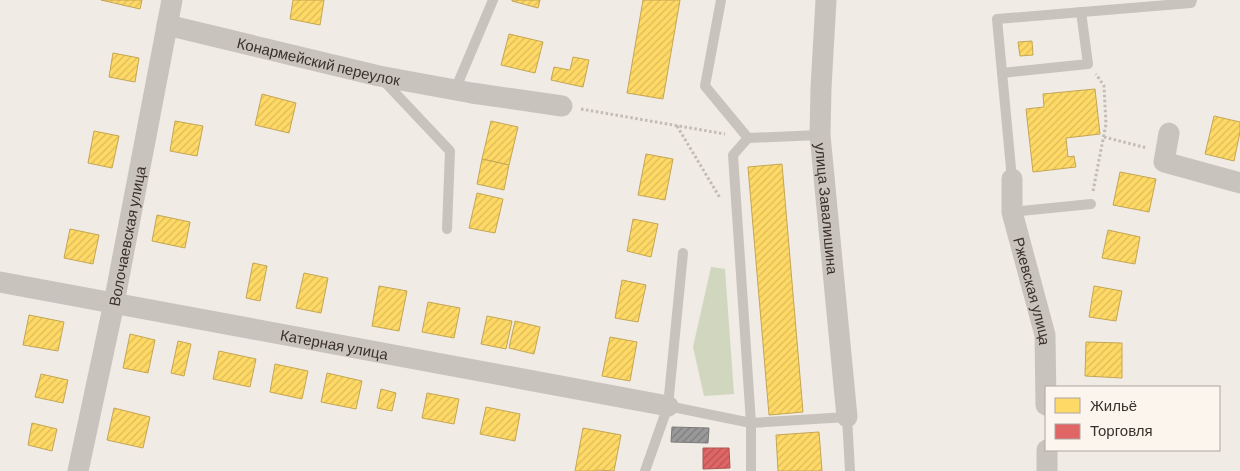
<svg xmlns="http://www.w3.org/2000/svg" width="1240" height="471" font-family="Barlow,sans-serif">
<defs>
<pattern id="homes-hatch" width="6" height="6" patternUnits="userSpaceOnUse" patternTransform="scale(1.25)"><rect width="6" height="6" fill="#ffd966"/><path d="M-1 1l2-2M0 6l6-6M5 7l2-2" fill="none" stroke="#dbbb59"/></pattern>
<pattern id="shops-hatch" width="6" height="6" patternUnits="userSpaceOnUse" patternTransform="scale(1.25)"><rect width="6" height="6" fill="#e06666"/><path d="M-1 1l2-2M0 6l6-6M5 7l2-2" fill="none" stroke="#b75454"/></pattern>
<pattern id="industry-hatch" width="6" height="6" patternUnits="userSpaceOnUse" patternTransform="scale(1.25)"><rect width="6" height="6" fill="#999"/><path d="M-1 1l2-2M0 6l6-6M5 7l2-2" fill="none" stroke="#7e7d7d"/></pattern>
</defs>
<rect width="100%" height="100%" fill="#f0ebe5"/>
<polygon fill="#d1d6bf" points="711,267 725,269 734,394 704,396 693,347"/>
<g fill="url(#homes-hatch)" stroke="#c4a654">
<polygon points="101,0 142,0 140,9"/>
<polygon points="293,0 324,0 320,25 290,19"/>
<polygon points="512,0 540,0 538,8 512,1"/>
<polygon points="643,0 680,0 663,99 627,93"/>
<polygon points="509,34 543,42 535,73 501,65"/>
<polygon points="1032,41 1033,55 1020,56 1018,42"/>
<polygon points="113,53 139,58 135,82 109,77"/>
<polygon points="573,57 589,60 583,87 551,80 554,67 570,70"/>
<polygon points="1095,89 1100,134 1066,138 1068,157 1074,156 1076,167 1033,172 1026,109 1044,107 1043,94"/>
<polygon points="262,94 296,103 289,133 255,125"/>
<polygon points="1214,116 1240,122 1240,132 1234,161 1205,154"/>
<polygon points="175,121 203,126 197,156 170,151"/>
<polygon points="491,121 518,127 509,165 482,159"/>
<polygon points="94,131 119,136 112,168 88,163"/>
<polygon points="646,154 673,159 665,200 638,195"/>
<polygon points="482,159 509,165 504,190 477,184"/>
<polygon points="782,164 803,412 769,415 748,167"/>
<polygon points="1120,172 1156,179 1149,212 1113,205"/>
<polygon points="477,193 503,199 495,233 469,228"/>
<polygon points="157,215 190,222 185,248 152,241"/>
<polygon points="633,219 658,224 651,257 627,251"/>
<polygon points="70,229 99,235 93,264 64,258"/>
<polygon points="1108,230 1140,237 1135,264 1102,258"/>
<polygon points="253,263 267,266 260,301 246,298"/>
<polygon points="304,273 328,278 321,313 296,308"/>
<polygon points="622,280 646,285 638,322 615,318"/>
<polygon points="379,286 407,291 399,331 372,326"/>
<polygon points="1094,286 1122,291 1116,321 1089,317"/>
<polygon points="428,302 460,308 454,338 422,332"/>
<polygon points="29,315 64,322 58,351 23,345"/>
<polygon points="487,316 512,321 506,349 481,344"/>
<polygon points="515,321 540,327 534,354 509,348"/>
<polygon points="130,334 155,340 148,373 123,368"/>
<polygon points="610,337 637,342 630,381 602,376"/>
<polygon points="178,341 191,344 184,376 171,373"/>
<polygon points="1086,342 1122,343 1122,378 1085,376"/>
<polygon points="219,351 256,359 250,387 213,379"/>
<polygon points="275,364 308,371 302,399 270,392"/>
<polygon points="327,373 362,381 356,409 321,402"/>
<polygon points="41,374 68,380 63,403 35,397"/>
<polygon points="381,389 396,393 392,411 377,408"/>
<polygon points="427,393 459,399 454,424 422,418"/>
<polygon points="486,407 520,414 515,441 480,434"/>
<polygon points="114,408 150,417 143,448 107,440"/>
<polygon points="32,423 57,429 52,451 28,445"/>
<polygon points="583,428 621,435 614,471 597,470 597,471 575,471"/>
<polygon points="819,432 822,471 778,471 776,435"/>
</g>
<polygon fill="url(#shops-hatch)" stroke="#ae5654" points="703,448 729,448 730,468 703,469"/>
<polygon fill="url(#industry-hatch)" stroke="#7d7a78" points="672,427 709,428 708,443 671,442"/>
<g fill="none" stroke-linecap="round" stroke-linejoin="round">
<g stroke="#c2bbb6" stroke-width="3" stroke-dasharray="2.5 2.5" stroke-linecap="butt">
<polyline points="581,109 725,134"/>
<polyline points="677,126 720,198"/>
<polyline points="1104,137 1147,148"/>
<polyline points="1093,191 1106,124 1104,86 1096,74"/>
</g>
<g stroke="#c9c3be" stroke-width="10">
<polyline points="721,0 705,86 748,138"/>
<polyline points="1002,73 1088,64 1081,12"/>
<polyline points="382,79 450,151 447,229"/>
<polyline points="455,90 493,0"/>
<polyline points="1012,179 997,19 1191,3 1192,0"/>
<polyline points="1012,212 1091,204"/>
<polyline points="668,406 751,423 847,417 850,471"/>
<polyline points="645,471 668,406 683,253"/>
<polyline points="751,471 751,423 733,155 748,138 820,135"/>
</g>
<g stroke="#c9c3be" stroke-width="21">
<path id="s1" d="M826,0l-5,88 -1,47 27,282"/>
<path id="s2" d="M167,25l212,51 93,17 90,13"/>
<polyline points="1169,133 1164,162 1240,183"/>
<path id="s3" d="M1012,179v33l33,123 1,70"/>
<path id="s4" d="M0,282l668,124"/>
<polyline points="1047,450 1047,471"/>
<path id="s5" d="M78,471l36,-168 58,-303"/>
</g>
</g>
<g text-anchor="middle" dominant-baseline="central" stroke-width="5" stroke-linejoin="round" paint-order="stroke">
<g font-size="15" fill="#3b302b" stroke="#fbf5ee">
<text stroke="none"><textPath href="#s2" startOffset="156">Конармейский переулок</textPath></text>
<text stroke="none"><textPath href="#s1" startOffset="209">улица Завалишина</textPath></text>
<text stroke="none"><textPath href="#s5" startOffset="240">Волочаевская улица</textPath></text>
<text stroke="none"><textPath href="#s3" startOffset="115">Ржевская улица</textPath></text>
<text stroke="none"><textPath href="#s4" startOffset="340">Катерная улица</textPath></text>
</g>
</g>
<rect x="1045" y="386" width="175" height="65" fill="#fbf5ee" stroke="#aea6a0"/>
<rect x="1055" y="398" width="25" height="15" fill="#ffd966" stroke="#aea6a0"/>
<text x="1090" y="411" font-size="15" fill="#3b302b">Жильё</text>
<rect x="1055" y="424" width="25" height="15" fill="#e06666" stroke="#aea6a0"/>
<text x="1090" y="436" font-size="15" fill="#3b302b">Торговля</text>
</svg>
